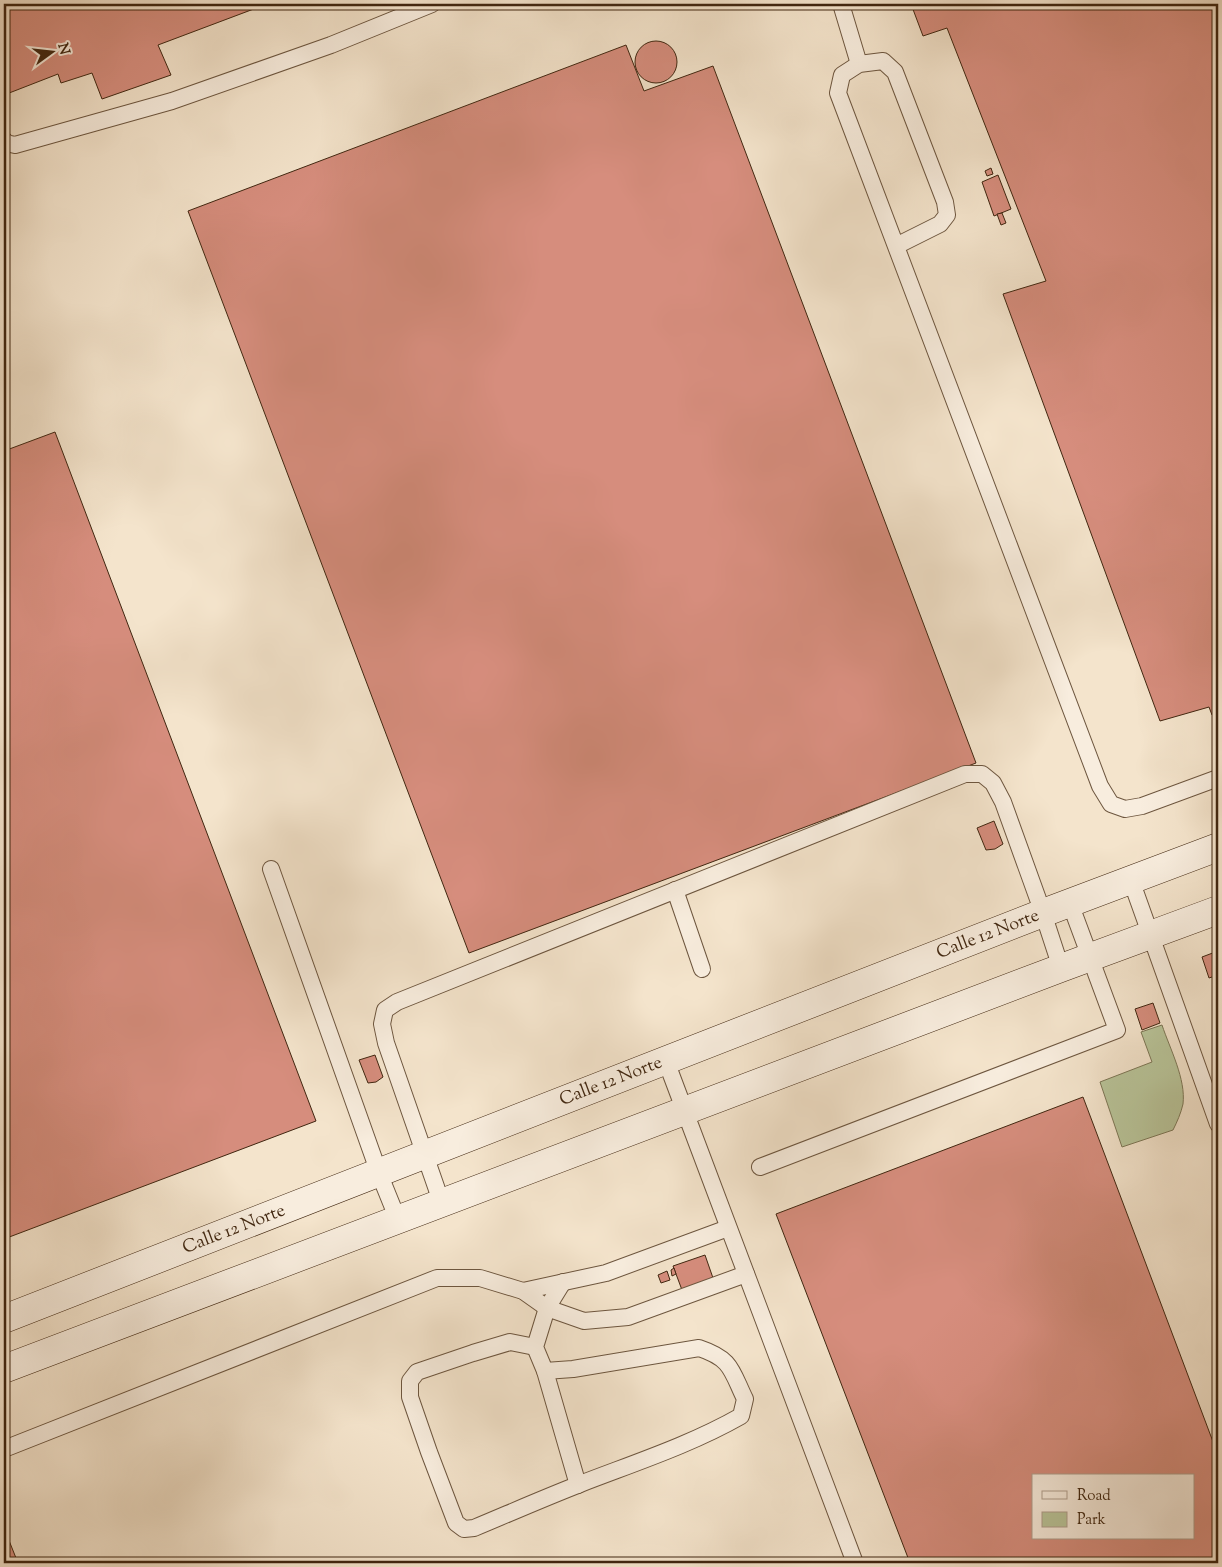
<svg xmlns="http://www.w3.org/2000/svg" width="1222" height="1567" font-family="'Sorts Mill Goudy',serif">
<rect width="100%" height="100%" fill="#f4e4cc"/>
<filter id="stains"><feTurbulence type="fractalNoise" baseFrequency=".004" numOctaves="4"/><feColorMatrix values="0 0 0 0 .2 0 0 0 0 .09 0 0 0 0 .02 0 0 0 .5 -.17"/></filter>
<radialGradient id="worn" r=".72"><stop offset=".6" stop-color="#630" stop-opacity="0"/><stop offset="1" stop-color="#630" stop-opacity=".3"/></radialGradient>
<path fill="#b9c59a" stroke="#7c7655" d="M1162,1025c8,24 24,54 21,79 -2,9 -6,18 -10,26l-51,17 -22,-65 52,-20 -11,-30z"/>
<g fill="#d68d7d" stroke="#402610" fill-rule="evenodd">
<polygon points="4,4 267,4 158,45 171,75 102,99 92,73 61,83 58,74 4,95"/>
<polygon points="911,4 1218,4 1218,713 1212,715 1209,707 1160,721 1003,294 1046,281 947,28 923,36"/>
<circle cx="656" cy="62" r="21"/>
<polygon points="626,45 644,91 713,66 976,763 469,953 188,211"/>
<polygon points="991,168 993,174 987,176 985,171"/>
<polygon points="998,175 1011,209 994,216 982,182"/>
<polygon points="1002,213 1006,223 1001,225 997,214"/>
<polygon points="55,432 316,1121 4,1239 4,451"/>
<polygon points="994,821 1003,844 995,849 986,850 977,828"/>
<polygon points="1218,951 1218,975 1209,978 1202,957"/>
<polygon points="1153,1003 1160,1023 1142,1030 1135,1009"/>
<polygon points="375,1055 383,1077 376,1082 368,1083 359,1060"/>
<path d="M1083,1097l135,358v108h-308l-134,-349zM1033,1476h160v62h-160z"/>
<polygon points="705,1255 713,1278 682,1290 673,1266"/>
<polygon points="674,1268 676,1274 672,1276 671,1270"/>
<polygon points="667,1271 670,1280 661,1283 658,1275"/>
<polygon points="8,1538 18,1563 4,1563 4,1540"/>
</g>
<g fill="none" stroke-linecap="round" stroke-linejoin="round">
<g stroke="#6d563f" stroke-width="18">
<g id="lane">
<polyline points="841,4 859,64"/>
<polyline points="4,140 6,143 15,145 172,101 331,45 432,4"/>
<polyline points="896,246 940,224 947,215 945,202 895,72 883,61 859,64 842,75 838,93 1100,786 1111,804 1125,809 1142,806 1218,778"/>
<polyline points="271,869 379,1173 398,1220"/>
<polyline points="1131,880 1218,1124"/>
<polyline points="675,890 702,969"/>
<polyline points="666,1061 855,1563"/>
<polyline points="760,1167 1117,1030 1070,903"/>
<polyline points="442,1204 386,1043 382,1024 385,1010 397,1002 965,774 982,774 993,783 1003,802 1043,913 1061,968"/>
<polyline points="563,1282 547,1308 535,1347 545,1371 578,1485"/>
<polyline points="523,1291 606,1273 728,1228"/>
<path d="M535,1347l-25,-5 -37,11 -56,19 -7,9v16l19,55 27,71 8,6 10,-1c36,-15 70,-30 106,-44 54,-21 110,-39 161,-68l4,-17c-14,-29 -13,-40 -46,-51l-126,21 -28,2"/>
<polyline points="4,1449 437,1278 480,1278 523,1291 547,1308 584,1321 628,1317 746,1274"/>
</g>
</g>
<g stroke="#402610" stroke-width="29">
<g id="secondary">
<polyline points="4,1319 1043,913 1218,847"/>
<polyline points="4,1369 1061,968 1218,910"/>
</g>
</g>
<use href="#lane" stroke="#f8edde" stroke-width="16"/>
<use href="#secondary" stroke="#f8edde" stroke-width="28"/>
</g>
<g text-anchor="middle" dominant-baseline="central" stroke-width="4" stroke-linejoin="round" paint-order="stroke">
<g font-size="18" fill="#402610" stroke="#f8edde">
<text transform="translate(988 935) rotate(-21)">Calle 12 Norte</text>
<text transform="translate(611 1082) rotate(-21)">Calle 12 Norte</text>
<text transform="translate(234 1230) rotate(-21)">Calle 12 Norte</text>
</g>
</g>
<rect width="1222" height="1567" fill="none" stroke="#f4e4cc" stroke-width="20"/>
<rect x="5" y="5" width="1212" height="1557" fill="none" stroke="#402610" stroke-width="2.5"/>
<rect x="10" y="10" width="1202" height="1547" fill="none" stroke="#402610"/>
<rect x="1032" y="1474" width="162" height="65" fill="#f8edde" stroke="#ae9d8c"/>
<rect x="1042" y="1491" width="25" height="8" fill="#f8edde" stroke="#ae9d8c"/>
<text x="1077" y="1500" font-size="15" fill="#402610">Road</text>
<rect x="1042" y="1512" width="25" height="15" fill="#b9c59a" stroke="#ae9d8c"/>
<text x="1077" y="1524" font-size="15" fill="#402610">Park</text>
<g transform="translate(52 52) rotate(75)" stroke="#f8edde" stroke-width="4" paint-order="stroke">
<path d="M0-4L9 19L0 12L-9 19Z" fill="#402610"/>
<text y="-8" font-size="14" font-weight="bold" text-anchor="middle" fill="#402610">N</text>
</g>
<rect width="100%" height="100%" filter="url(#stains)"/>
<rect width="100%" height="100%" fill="url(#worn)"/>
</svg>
